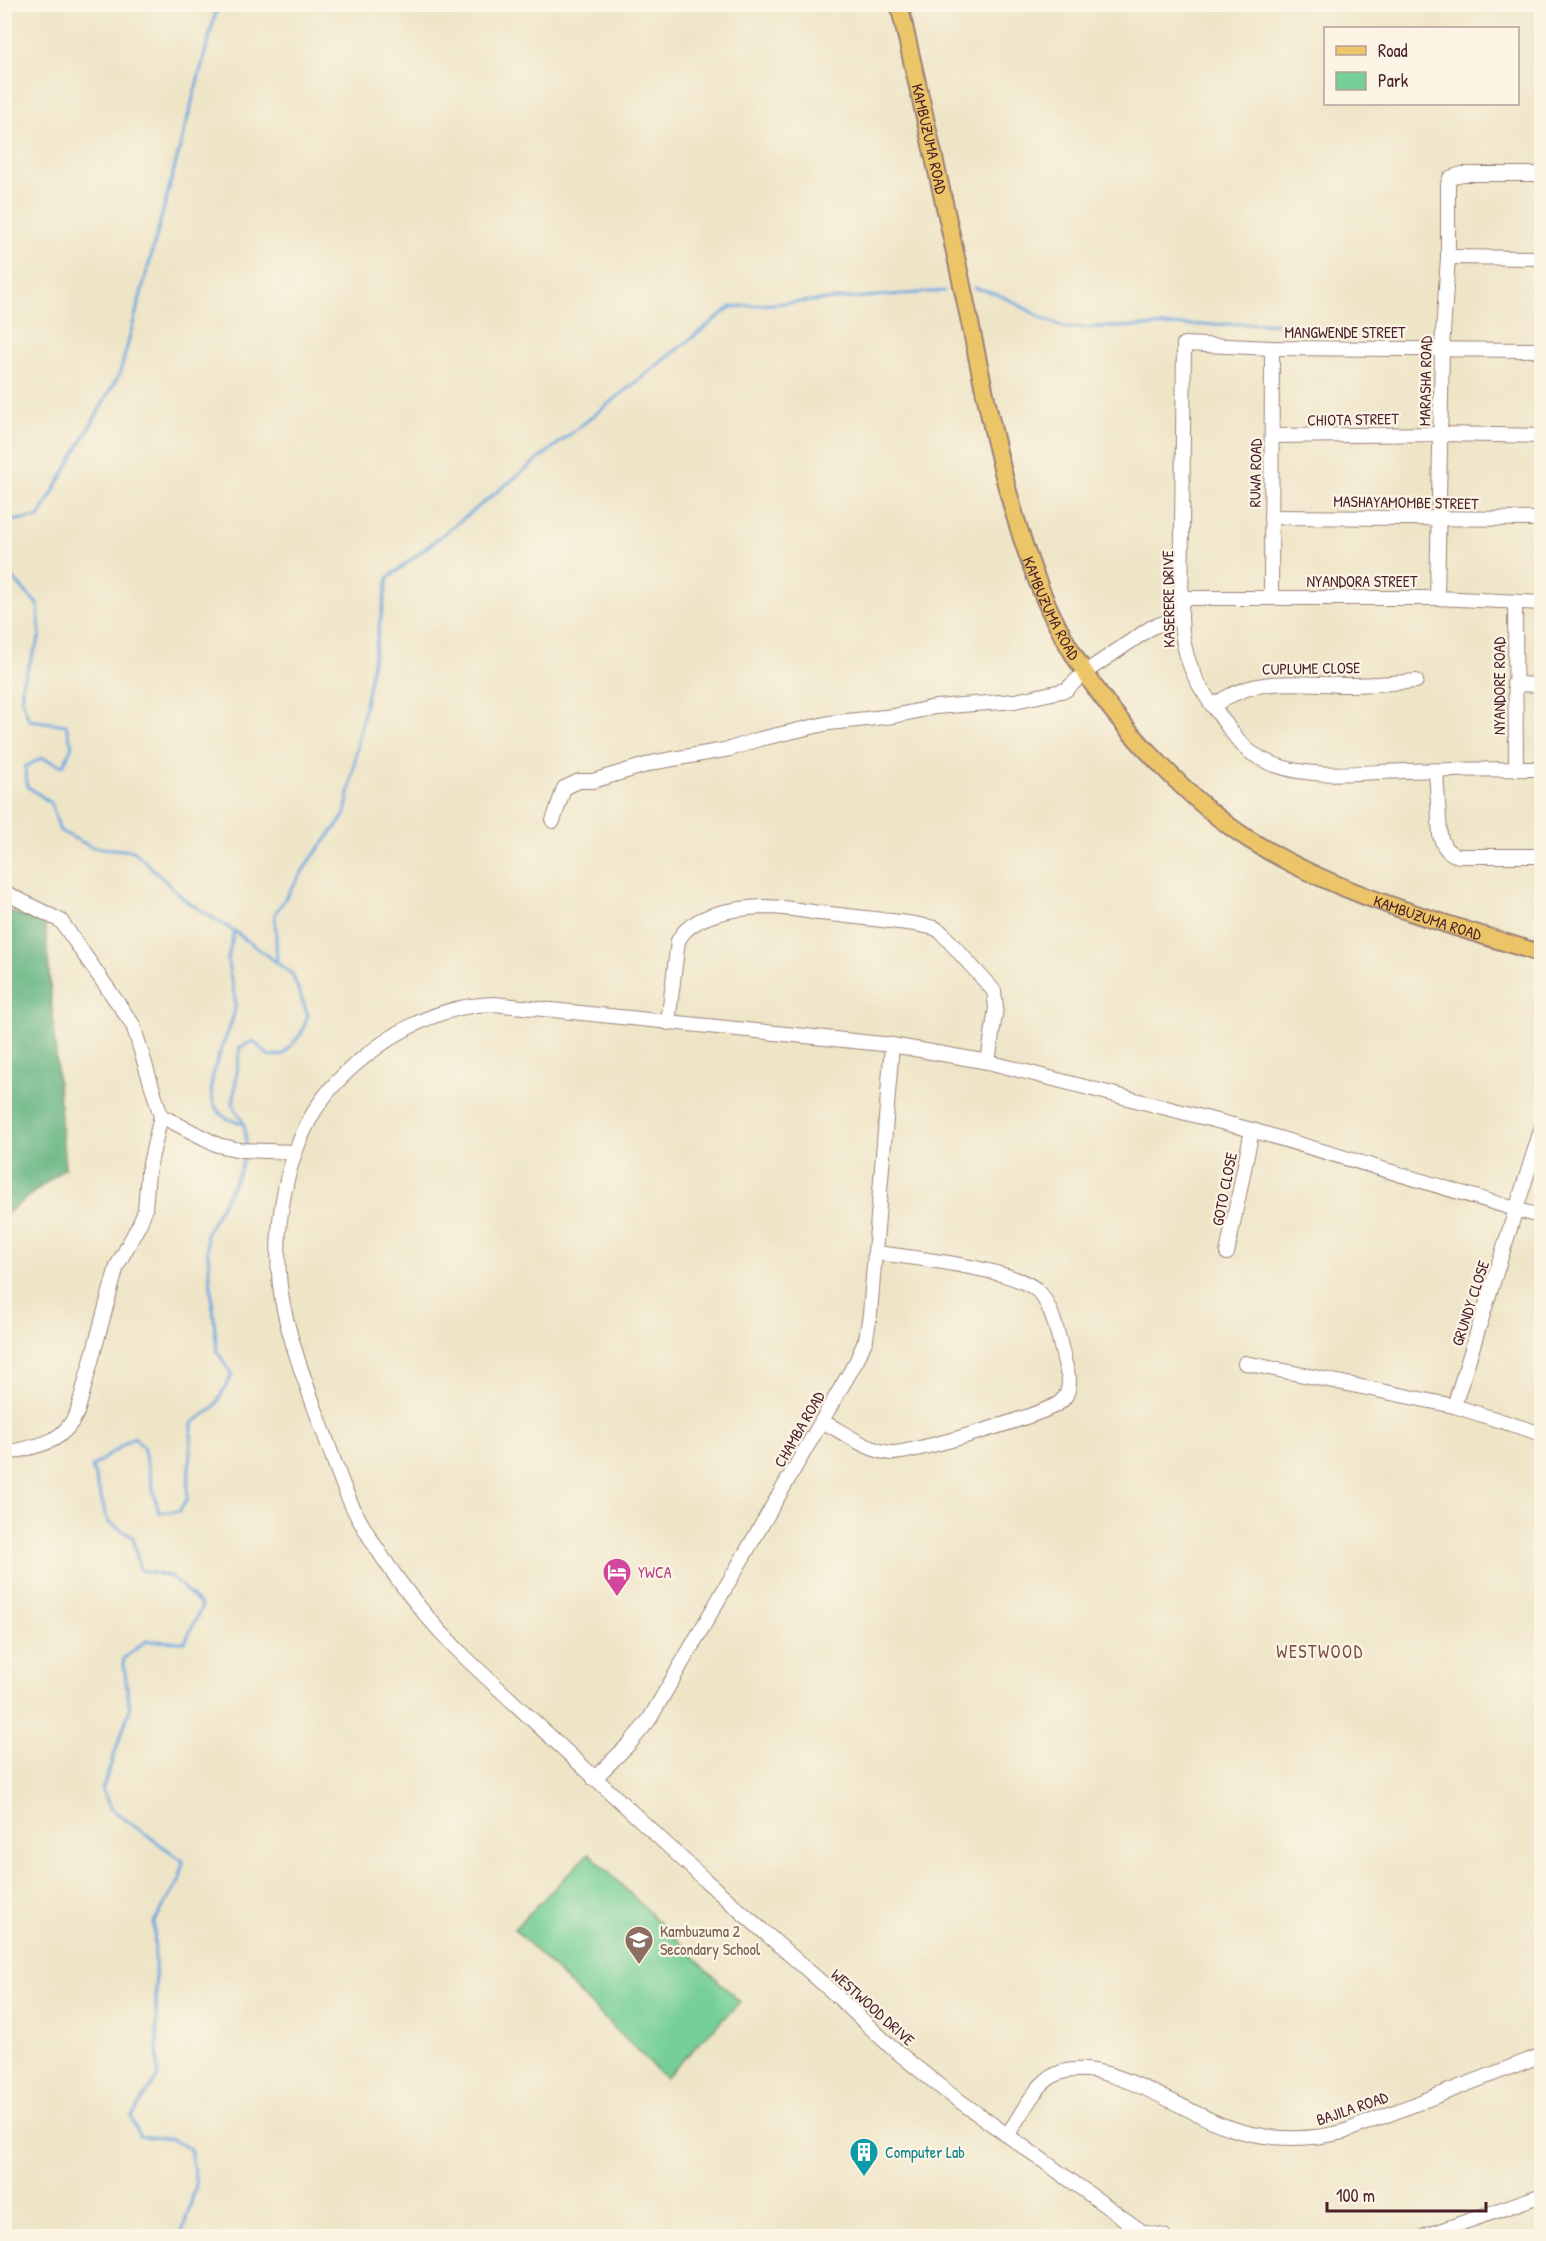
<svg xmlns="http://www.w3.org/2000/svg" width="1546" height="2241" font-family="'Patrick Hand',sans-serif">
<rect width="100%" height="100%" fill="#fcf5e5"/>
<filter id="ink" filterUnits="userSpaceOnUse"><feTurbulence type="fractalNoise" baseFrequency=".0167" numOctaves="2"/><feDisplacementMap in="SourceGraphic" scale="12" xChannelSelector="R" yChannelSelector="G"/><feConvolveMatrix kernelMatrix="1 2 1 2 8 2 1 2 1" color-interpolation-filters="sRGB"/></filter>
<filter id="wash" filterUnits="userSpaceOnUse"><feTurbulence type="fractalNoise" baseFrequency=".008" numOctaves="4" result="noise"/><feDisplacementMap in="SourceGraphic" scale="24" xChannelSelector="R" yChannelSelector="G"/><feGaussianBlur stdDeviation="1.35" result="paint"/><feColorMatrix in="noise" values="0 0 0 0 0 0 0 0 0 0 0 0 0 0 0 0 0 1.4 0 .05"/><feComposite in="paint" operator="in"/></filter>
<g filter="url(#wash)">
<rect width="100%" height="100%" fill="#eee5c7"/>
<polygon fill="#75cf96" stroke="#607760" stroke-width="1.5" points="589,1853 740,2002 665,2078 514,1929"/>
<polygon fill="#60b27f" stroke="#556855" stroke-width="1.5" points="5,910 45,923 65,1168 5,1215"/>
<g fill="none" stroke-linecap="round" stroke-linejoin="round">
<g stroke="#70a7de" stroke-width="3">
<path d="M974,288c34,5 60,30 93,40l210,-5"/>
<polyline points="4,525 10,521 39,517 120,373 218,4"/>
<polyline points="4,569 38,605 40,636 22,683 22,700 29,720 66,725 72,746 63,766 42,758 25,767 27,786 51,803 60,831 92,847 134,851 186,901 234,931 292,974 308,1015 301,1034 283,1055 269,1056 253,1041 240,1047 233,1105 244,1124 247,1148"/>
<path d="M234,931c-1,9 -6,22 -6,31 1,16 9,30 7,46 -3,28 -43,82 -12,108 5,4 15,6 21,8"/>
<polyline points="277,962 275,914 308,863 345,815 388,578 731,307 944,291"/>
<polyline points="181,2236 196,2185 190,2149 171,2139 139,2136 131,2117 158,2077 154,1922 180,1880 183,1861 111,1809 102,1790 130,1709 123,1659 146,1641 185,1642 202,1606 172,1577 140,1570 133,1537 108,1522 92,1467 134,1437 143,1447 159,1513 179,1511 187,1500 192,1423 214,1408 232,1375 217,1351 206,1234 239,1173 245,1154"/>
</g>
</g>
</g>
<g filter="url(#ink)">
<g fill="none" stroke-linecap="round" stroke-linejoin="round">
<g stroke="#9c8279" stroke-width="16">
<g id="minor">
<polyline points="1448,257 1542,258"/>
<path d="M1542,350l-270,-2 -88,-4 -3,273c1,38 13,65 37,96 10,13 21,32 35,41 44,29 102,18 152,17 45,-1 91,-2 137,-2"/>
<polyline points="1272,436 1441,434 1542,436"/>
<polyline points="1271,517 1542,519"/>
<polyline points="1183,598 1437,598 1542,603"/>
<polyline points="1271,598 1272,348"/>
<polyline points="1437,598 1442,348 1448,257 1448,184 1450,178 1462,174 1542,174"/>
<polyline points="1515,603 1516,769"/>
<polyline points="1514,684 1542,685"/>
<path d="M1213,706c42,-31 84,-22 133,-21 24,0 47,-2 70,-4"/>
<path d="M1436,771l4,64c3,12 8,19 19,21h83"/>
<polyline points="553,821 564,788 579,781 593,781 656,762 730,749 760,739 829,723 894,716 935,707 1015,701 1066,690 1084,673 1152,627 1181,617"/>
<path d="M4,892l57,29 72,104 28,91 -13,56 -3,38 -5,13 -23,43 -40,147c-16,33 -40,32 -73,41"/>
<path d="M668,1023l10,-82c13,-27 58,-33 86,-34 18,0 37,3 55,6 32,3 64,7 96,11l20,4 6,4 53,59 2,17 -8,54"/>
<polyline points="161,1116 218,1145 240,1150 294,1152"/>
<polyline points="1227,1253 1252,1130"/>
<polyline points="1245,1363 1454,1406 1542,1434"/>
<polyline points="1454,1406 1542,1127"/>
<path d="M823,1422c21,10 44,29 68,31 19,1 152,-38 168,-50 9,-6 10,-15 10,-24 -7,-24 -13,-68 -30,-87 -21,-23 -130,-35 -163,-39"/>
<polyline points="594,1779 630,1743 649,1720 857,1360 866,1339 870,1314 892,1045"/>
<path d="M1007,2135c12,-16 27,-48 44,-58 46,-29 134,37 179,51 36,12 76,13 113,4l199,-77"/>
<polyline points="1142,2232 1164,2236"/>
<path d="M1148,2236l-205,-147 -53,-43 -53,-50 -132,-116 -234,-217c-43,-41 -81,-90 -111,-142 -17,-30 -27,-64 -39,-96 -15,-41 -31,-83 -39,-125 -10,-59 0,-129 28,-181 12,-23 33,-45 53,-61 38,-31 81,-53 131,-54l398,41 96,17 264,68 290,87"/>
<polyline points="1425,2236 1542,2195"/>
</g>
</g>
<g stroke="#9c8279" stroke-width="20">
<g id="major">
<path id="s1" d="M899,4c23,100 46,200 67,300 22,102 43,226 90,319 27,53 62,99 104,141 28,29 56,55 90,76 89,56 193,82 292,114"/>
</g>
</g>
<use href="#minor" stroke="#fff" stroke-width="14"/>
<use href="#major" stroke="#ecc569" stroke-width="16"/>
</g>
</g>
<defs>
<g id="hotel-pin" transform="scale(1.5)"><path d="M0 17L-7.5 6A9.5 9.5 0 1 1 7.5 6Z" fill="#d1479c" stroke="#fcf5e5"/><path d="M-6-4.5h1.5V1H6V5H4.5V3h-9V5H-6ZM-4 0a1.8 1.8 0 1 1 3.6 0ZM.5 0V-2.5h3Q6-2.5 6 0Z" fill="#fff"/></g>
<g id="school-pin" transform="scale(1.5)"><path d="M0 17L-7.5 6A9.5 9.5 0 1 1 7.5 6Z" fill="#8d6e63" stroke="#fcf5e5"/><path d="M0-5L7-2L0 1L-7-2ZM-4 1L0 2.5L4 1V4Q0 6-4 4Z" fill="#fff"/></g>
<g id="building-pin" transform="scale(1.5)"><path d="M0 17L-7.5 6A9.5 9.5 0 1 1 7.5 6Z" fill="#0f9aa8" stroke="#fcf5e5"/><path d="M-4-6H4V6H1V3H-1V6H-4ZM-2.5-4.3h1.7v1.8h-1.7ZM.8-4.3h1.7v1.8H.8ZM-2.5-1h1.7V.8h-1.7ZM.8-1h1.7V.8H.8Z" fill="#fff"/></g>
</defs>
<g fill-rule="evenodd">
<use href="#hotel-pin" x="617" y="1572"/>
<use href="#school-pin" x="639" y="1940"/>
<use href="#building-pin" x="864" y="2152"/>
</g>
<g text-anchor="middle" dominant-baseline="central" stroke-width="4.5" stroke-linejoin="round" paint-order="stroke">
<g font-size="16" fill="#4a1f2b" stroke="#fcf5e5">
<text stroke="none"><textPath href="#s1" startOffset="138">KAMBUZUMA ROAD</textPath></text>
<text x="1345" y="332">MANGWENDE STREET</text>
<text transform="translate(1425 381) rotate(-89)">MARASHA ROAD</text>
<text transform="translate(1353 419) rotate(-1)">CHIOTA STREET</text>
<text transform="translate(1255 473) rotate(-89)">RUWA ROAD</text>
<text transform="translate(1406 502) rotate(1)">MASHAYAMOMBE STREET</text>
<text x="1362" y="581">NYANDORA STREET</text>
<text transform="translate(1168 599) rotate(-91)">KASERERE DRIVE</text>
<text stroke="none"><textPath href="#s1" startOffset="624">KAMBUZUMA ROAD</textPath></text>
<text transform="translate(1311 668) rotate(-1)">CUPLUME CLOSE</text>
<text transform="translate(1499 686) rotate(-90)">NYANDORE ROAD</text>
<text stroke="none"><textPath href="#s1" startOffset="1128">KAMBUZUMA ROAD</textPath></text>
<text transform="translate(1224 1189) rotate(-79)">GOTO CLOSE</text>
<text transform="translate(1470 1303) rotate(-72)">GRUNDY CLOSE</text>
<text transform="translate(799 1429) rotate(-60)">CHAMBA ROAD</text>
<text transform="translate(873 2007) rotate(42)">WESTWOOD DRIVE</text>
<text transform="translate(1352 2108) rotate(-19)">BAJILA ROAD</text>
</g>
<g font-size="16" fill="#b23c85" stroke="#fcf5e5" text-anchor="start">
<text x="638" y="1572">YWCA</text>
</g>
<g font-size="16" fill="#785e54" stroke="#fcf5e5" text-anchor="start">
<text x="660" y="1931">Kambuzuma 2<tspan x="660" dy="18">Secondary School</tspan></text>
</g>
<g font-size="16" fill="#0d838f" stroke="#fcf5e5" text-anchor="start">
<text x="885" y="2152">Computer Lab</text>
</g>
<g font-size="18" letter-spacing="1.5" fill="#7b4f44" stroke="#fcf5e5">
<text x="1320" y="1651">WESTWOOD</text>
</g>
</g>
<rect width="1546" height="2241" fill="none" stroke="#fcf5e5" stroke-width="24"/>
<rect x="1324" y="27" width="195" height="78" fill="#fcf5e5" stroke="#b59f9b" stroke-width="1.5"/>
<rect x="1336" y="46" width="30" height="9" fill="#ecc569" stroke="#b59f9b" stroke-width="1.5"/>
<text x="1378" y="57" font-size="18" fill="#4a1f2b">Road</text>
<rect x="1336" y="72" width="30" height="18" fill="#75cf96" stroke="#b59f9b" stroke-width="1.5"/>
<text x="1378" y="87" font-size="18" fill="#4a1f2b">Park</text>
<path d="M1327 2202v9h159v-9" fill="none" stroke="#4a1f2b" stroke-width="3"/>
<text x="1336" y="2202" font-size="18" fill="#4a1f2b" stroke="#fcf5e5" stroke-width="4.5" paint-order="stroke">100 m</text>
</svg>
